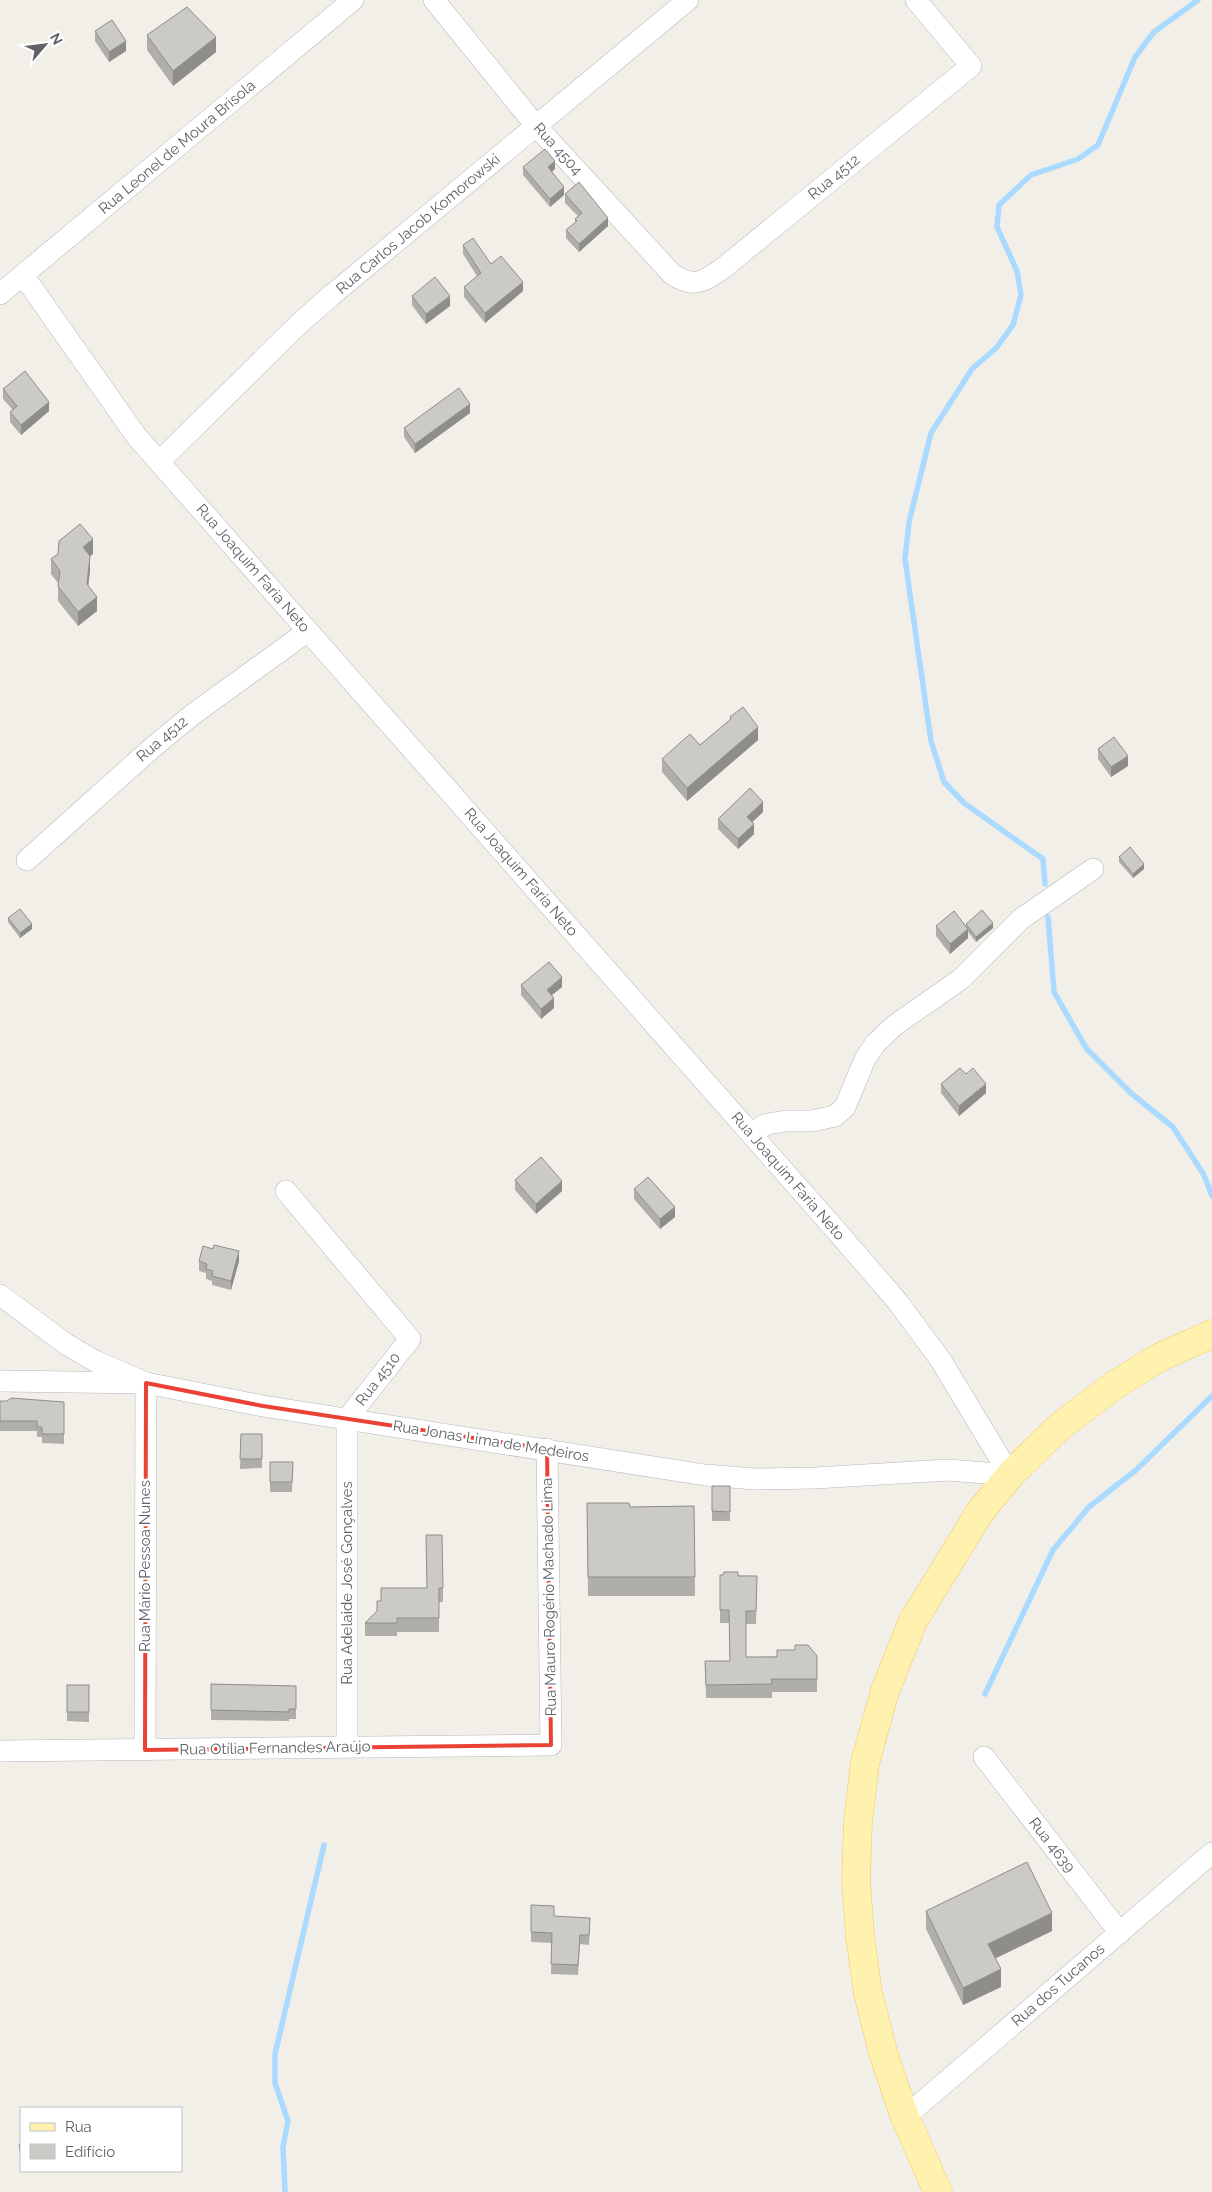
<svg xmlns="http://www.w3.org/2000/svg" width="1212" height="2192" font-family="Raleway,sans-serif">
<rect width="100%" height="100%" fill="#f1efe8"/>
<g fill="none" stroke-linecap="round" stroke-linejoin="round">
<g stroke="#aadaff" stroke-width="5.5">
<polyline points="1045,884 1043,859 964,803 944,782 931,741 905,559 909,522 931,433 972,369 997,347 1013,325 1021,295 1017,271 997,227 999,205 1031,175 1078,159 1098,145 1135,57 1154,32 1198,0"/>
<polyline points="1048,917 1054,992 1086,1048 1132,1094 1173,1127 1204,1175 1212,1196"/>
<polyline points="985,1694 1053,1550 1089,1507 1136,1470 1212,1396"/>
<polyline points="285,2192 283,2147 288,2121 275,2083 275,2054 324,1845"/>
</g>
<g stroke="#b5b8bc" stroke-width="22">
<g id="street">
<path d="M434,0l102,126 136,148c21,14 30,9 50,-5l249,-203 -55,-66"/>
<polyline points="23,275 137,437 834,1228 897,1301 940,1359 1010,1475"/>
<polyline points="0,294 353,0"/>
<polyline points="159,462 300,323 333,294 688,0"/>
<polyline points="27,860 152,748 192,715 308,631"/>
<polyline points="751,1133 767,1124 786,1121 812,1121 835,1116 845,1107 865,1059 875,1044 895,1025 961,979 1021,919 1093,869"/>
<polyline points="286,1191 410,1339 347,1419 347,1747"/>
<polyline points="0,1295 66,1344 95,1361 146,1383 263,1406 705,1475 755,1479 815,1478 948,1470 1010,1475"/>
<polyline points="0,1381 146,1383 145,1750"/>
<polyline points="0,1751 551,1745 547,1449"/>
<polyline points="984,1757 1120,1933"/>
<polyline points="905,2117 1212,1853"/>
</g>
</g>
<g stroke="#f2c960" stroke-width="29">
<polyline id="primary" points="938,2192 905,2117 884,2056 868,1993 860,1937 856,1879 858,1822 865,1763 885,1691 913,1621 980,1512 1010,1475 1059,1427 1116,1384 1160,1357 1212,1334"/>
</g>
<use href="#street" stroke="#fff" stroke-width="21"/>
<use href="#primary" stroke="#fff2af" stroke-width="28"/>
</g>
<g fill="#afaea9">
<polygon points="95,31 126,51 109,62 95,41"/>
<polygon points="147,35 216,52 173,86 147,50"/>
<polygon points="523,167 555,169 551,172 564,195 550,207 523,175"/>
<polygon points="565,194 608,226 579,252 566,238 566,230 575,223 575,219 578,216 565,203"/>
<polygon points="463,245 491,264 523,291 485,323 464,297 464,287 477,276 463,254"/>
<polygon points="412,296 450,306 426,324 412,305"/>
<polygon points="3,389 49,411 21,435 10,422 10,412 13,410 3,399"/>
<polygon points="470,413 415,453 404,437 404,428"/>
<polygon points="58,554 93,554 90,556 90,570 88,585 97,611 78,626 58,601 58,583 51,574 51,559"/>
<polygon points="730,717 758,740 687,801 662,772 662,759 700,745 730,720"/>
<polygon points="1098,749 1128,766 1111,777 1098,759"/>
<polygon points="763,812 752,822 754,834 738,849 718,829 718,819"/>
<polygon points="1119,857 1144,869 1133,878 1119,862"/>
<polygon points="8,918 32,929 20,938 8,922"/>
<polygon points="966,924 993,928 976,942 968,932 968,938 950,954 936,936 936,926 966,925"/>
<polygon points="521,985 562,987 552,995 554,1008 541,1019 521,995"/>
<polygon points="966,1074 986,1093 959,1116 941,1093 941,1084"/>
<polygon points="515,1180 562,1191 536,1214 515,1190"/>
<polygon points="634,1189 675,1217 660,1229 634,1199"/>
<polygon points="199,1261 239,1261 231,1290 212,1285 212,1281 206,1279 206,1273 199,1271"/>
<polygon points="0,1401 64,1402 64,1444 42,1443 42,1437 37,1437 37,1431 0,1431"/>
<polygon points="241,1434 262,1434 262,1468 240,1469"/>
<polygon points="270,1462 293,1462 292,1492 270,1492"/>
<rect x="712" y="1486" width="18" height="35"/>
<polygon points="587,1503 630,1507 694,1506 695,1596 588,1596"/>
<polygon points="720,1575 757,1576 756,1624 746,1624 746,1657 817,1656 817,1692 772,1692 772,1698 706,1698 705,1661 730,1661 729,1623 720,1623"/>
<polygon points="381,1588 443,1588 443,1602 439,1602 439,1632 397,1632 397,1636 365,1636 365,1623 377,1611 381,1601"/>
<polygon points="211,1684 296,1686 296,1719 289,1719 289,1721 211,1720"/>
<polygon points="67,1685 89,1685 89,1722 67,1721"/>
<polygon points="531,1905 554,1916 590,1928 589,1945 580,1944 578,1975 551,1974 552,1943 531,1942"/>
<polygon points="926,1911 1052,1931 995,1958 1001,1987 963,2005 926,1929"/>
</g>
<g fill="#8f8d8a">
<polygon points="216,37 216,52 173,86 173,71"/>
<polygon points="126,41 126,51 109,62 109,52"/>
<polygon points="555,161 555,169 548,175 548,167"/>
<polygon points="564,187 564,195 550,207 550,199"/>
<polygon points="608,218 608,226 579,252 579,244"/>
<polygon points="523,282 523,291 485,323 485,313"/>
<polygon points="450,296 450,306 426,324 426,314"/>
<polygon points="49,402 49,411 21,435 21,425"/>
<polygon points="470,404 470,413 415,453 415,444"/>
<polygon points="93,539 93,554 90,556 90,570 87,598 83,547"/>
<polygon points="97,597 97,611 78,626 78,612"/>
<polygon points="758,727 758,740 687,801 687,788"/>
<polygon points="1128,756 1128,766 1111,777 1111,767"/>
<polygon points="763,802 763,812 747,827 747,817"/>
<polygon points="754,824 754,834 738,849 738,839"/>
<polygon points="1144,864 1144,869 1133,878 1133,874"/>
<polygon points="993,923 993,928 976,942 976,937"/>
<polygon points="32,924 32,929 20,938 20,933"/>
<polygon points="968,929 968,938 950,954 950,944"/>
<polygon points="562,977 562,987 547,999 547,990"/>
<polygon points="554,998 554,1008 541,1019 541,1009"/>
<polygon points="986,1084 986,1093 959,1116 959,1106"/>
<polygon points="562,1181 562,1191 536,1214 536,1204"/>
<polygon points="675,1207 675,1217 660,1229 660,1219"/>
<polygon points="239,1251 239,1261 231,1290 231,1281"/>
<polygon points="1052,1913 1052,1931 988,1962 988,1944"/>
<polygon points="1001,1969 1001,1987 963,2005 963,1988"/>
</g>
<g fill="#cccac5" stroke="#8f8d8a">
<polygon points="187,7 216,37 173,71 147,35"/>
<polygon points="112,20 126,41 109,52 95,31"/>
<polygon points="545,149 555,161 548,167 564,187 550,199 523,167"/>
<polygon points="579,182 608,218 579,244 566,230 577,221 575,219 582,213 565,194"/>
<polygon points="473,238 491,264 501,256 523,282 485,313 464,287 481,273 463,245"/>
<polygon points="435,277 450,296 426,314 412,296"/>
<polygon points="25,371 49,402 21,425 10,412 17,406 3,389"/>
<polygon points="459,388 470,404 415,444 404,428"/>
<polygon points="80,524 93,539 83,547 90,556 87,584 97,597 78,612 58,586 60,571 51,559 58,554 59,541"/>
<polygon points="743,707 758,727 687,788 662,759 690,734 700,745 731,719 730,717"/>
<polygon points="1114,737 1128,756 1111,767 1098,749"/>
<polygon points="750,788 763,802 747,817 754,824 738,839 718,819"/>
<polygon points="1130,847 1144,864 1133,874 1119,857"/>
<polygon points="20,909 32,924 20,933 8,918"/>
<polygon points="982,910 993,923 976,937 966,924"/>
<polygon points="954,911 968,929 950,944 936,926"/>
<polygon points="549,962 562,977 547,990 554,998 541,1009 521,985"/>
<polygon points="960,1068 966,1074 973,1068 986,1084 959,1106 941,1084"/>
<polygon points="541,1157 562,1181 536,1204 515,1180"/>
<polygon points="648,1177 675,1207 660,1219 634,1189"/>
<polygon points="214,1245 239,1251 231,1281 212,1276 213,1271 206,1269 207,1264 199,1261 203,1246 213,1249"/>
<polygon points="11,1398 64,1402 64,1434 42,1434 42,1427 37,1427 37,1421 0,1421 0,1401 7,1401"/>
<polygon points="241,1434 262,1434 262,1459 240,1459"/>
<polygon points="270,1462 293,1462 292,1482 270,1482"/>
<polygon points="712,1486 730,1486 730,1512 712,1511"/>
<polygon points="587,1503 629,1503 630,1507 694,1506 695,1577 588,1577"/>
<polygon points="426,1535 442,1535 443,1588 439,1588 439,1618 397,1618 397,1623 365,1623 377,1611 377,1601 381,1601 381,1588 427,1588"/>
<polygon points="724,1572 738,1572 738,1576 757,1576 756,1611 746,1611 746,1657 777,1657 777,1650 795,1650 795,1645 808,1645 817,1656 817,1679 771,1679 772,1684 706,1685 705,1661 730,1661 729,1610 720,1610 720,1575 723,1575"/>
<polygon points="211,1684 296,1686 296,1709 289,1709 289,1712 211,1710"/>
<rect x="67" y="1685" width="22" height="27"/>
<polygon points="1027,1862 1052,1913 988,1944 1001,1969 963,1988 926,1911"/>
<polygon points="531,1905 554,1906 554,1916 590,1918 589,1935 580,1935 578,1965 551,1964 552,1933 531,1932"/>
<polygon points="21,2144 21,2158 19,2145"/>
</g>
<path fill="none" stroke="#ea4335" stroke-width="4" stroke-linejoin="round" d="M146,1383l117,23 284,43 4,296 -406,5z"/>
<g text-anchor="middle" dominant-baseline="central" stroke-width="4.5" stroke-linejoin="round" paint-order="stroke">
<g font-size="15" fill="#5f6368" stroke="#fff">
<text transform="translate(177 147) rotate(-40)">Rua Leonel de Moura Brisola</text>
<text transform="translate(558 149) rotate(48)">Rua 4504</text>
<text transform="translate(834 177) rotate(-39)">Rua 4512</text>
<text transform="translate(418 224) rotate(-40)">Rua Carlos Jacob Komorowski</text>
<text transform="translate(253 568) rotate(49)">Rua Joaquim Faria Neto</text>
<text transform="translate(162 739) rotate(-40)">Rua 4512</text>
<text transform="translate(521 872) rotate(49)">Rua Joaquim Faria Neto</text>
<text transform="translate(788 1176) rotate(49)">Rua Joaquim Faria Neto</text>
<text transform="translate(378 1379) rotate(-52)">Rua 4510</text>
<text transform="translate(491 1441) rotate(9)">Rua Jonas Lima de Medeiros</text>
<text transform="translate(145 1566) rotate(-90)">Rua Mário Pessoa Nunes</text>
<text transform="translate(347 1583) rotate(-90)">Rua Adelaide José Gonçalves</text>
<text transform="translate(549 1597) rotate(-91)">Rua Mauro Rogério Machado Lima</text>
<text transform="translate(275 1748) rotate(-1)">Rua Otília Fernandes Araújo</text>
<text transform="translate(1052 1845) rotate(52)">Rua 4639</text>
<text transform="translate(1058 1985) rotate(-41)">Rua dos Tucanos</text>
</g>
</g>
<rect x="20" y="2107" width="162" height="65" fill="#ffffff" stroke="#bfc1c3"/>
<rect x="30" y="2123" width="25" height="8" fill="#fff2af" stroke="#bfc1c3"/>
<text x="65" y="2132" font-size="15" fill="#5f6368">Rua</text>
<rect x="30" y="2144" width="25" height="15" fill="#cccac5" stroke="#bfc1c3"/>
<text x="65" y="2157" font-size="15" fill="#5f6368">Edifício</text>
<g transform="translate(45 45) rotate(62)" stroke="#ffffff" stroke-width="4" paint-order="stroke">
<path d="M0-4L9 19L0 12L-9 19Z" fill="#5f6368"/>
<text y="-8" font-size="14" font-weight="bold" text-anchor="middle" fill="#5f6368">N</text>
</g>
</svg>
